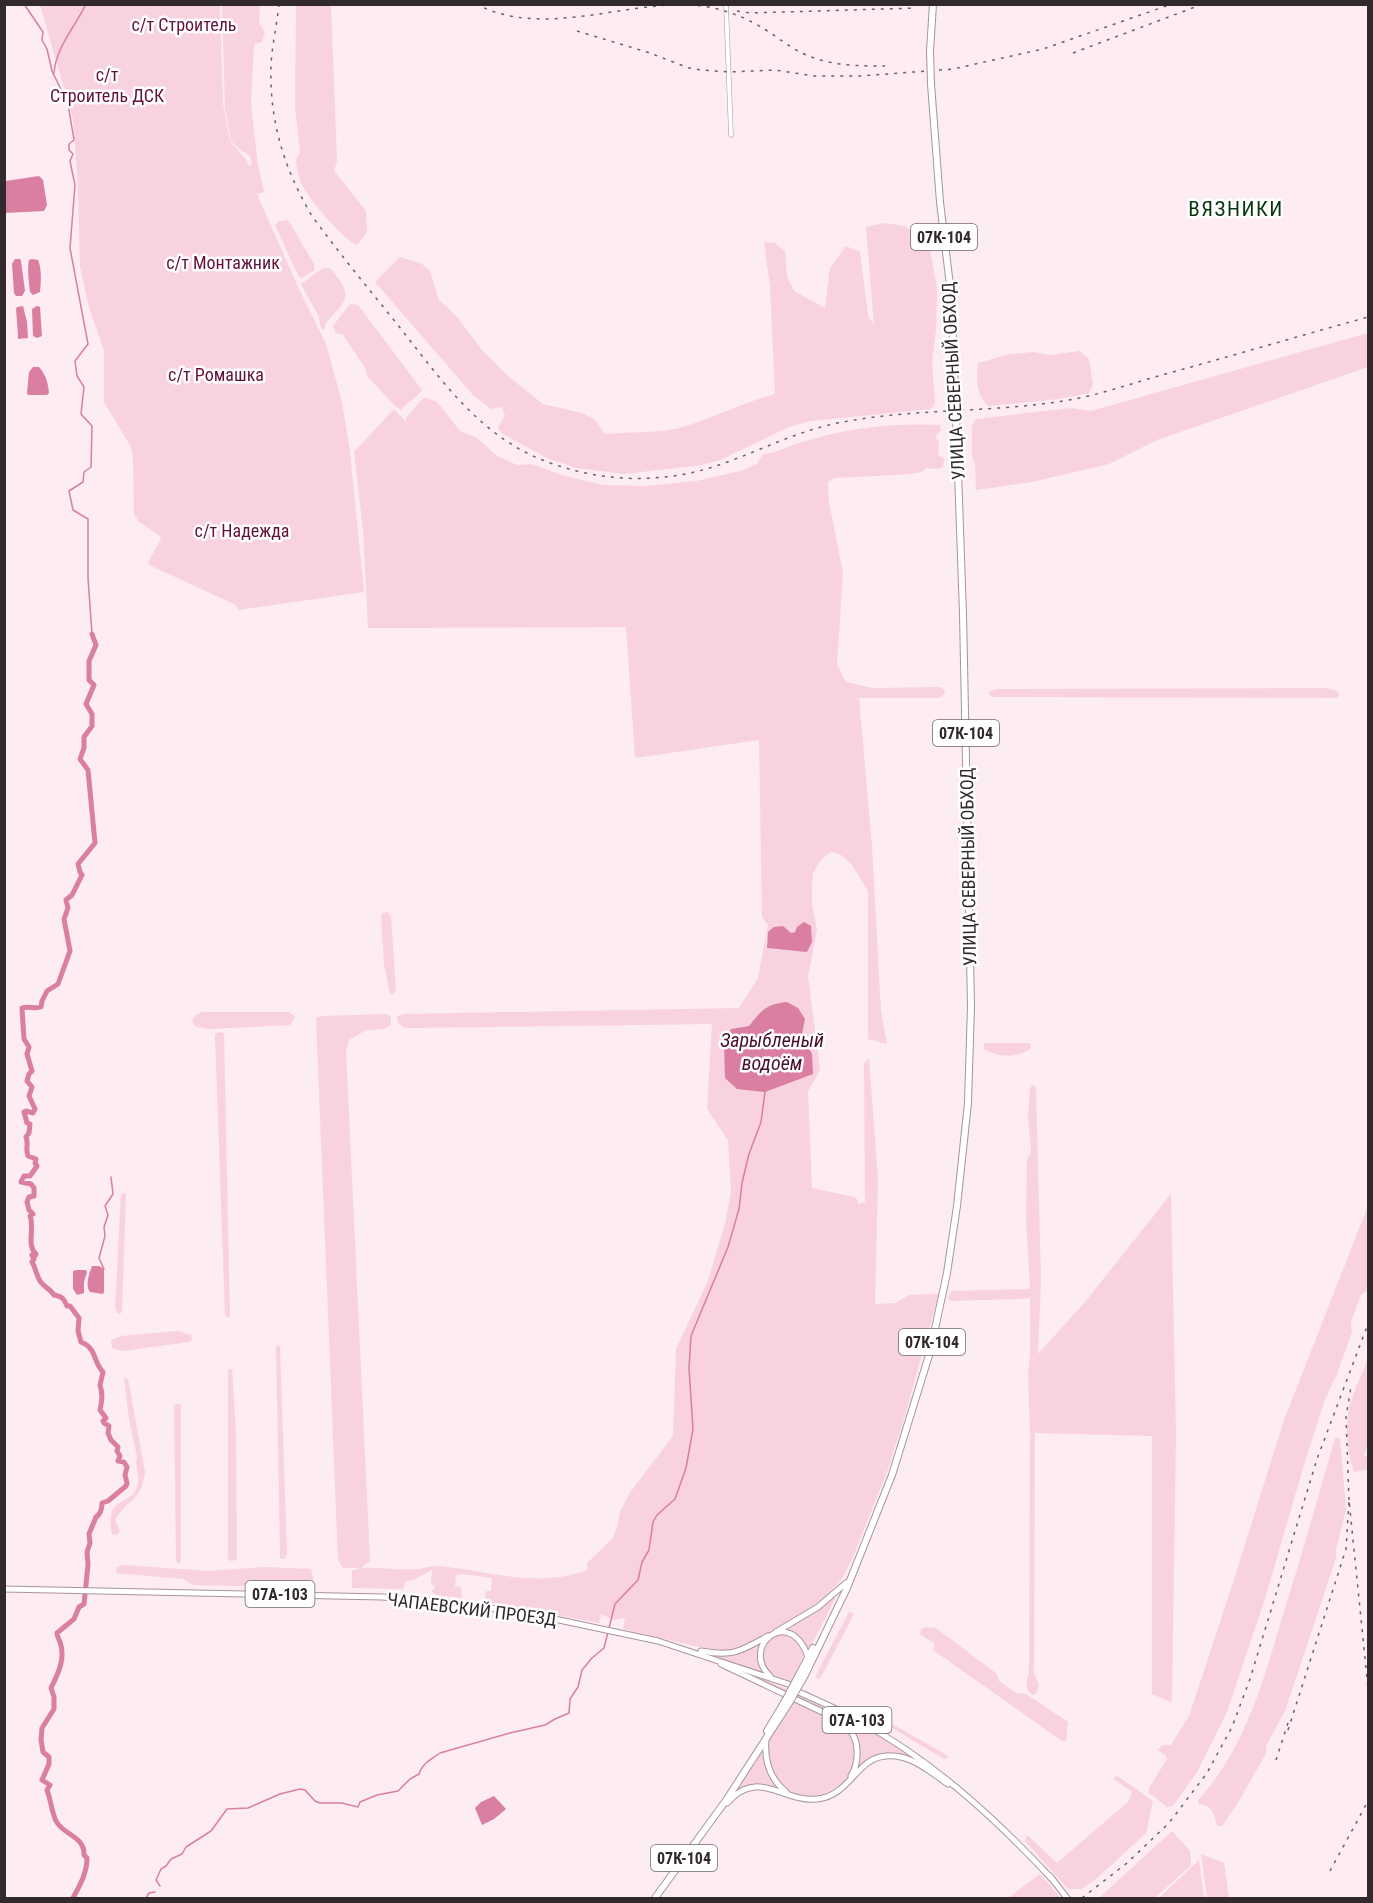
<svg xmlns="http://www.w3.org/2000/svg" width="1373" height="1903" font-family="'Roboto Condensed',sans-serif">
<rect width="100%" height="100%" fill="#fdecf1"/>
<g fill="#f8d2df" fill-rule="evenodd">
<polygon points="40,5 220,5 223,103 230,141 247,161 249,167 252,164 250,156 239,149 231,141 225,108 222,5 260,5 259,23 265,32 262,42 254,44 251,103 257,159 264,192 257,194 298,287 326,344 342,402 350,452 364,592 238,610 236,605 147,564 161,539 160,536 138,521 134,513 133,458 131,447 104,402 104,351 89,307 80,267 78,188 73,119"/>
<path d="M296,5h35l6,156 -3,10 32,40 1,21 -10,13c-15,-6 -53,-51 -58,-67 -2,-6 -2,-13 -3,-19l4,-6 -5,-47z"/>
<polygon points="288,220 314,264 314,271 301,278 298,275 275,225 278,222"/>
<path d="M884,223l21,3 24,18 8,44 -1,42 -4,31 3,42 -4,6 -120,12 -22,6 -69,33 -19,5 -76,9 -49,-6 -29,-10 -46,-25 -3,-6 7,-11 -3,-9 -11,2 -18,-14 -98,-113 25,-25 22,7 8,7 9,29 18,17 25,33 27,27 34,27 39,9 13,7 10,14c21,-2 50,-1 70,-5 33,-8 66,-26 100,-35l-5,-108 -6,-44 11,1 10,8 2,26 7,14 31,17 5,-40 16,-22 14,6 8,64 6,9 -8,-98z"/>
<path d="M323,268h7c24,28 18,31 -5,56v5l-3,1 -2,-4 -1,-9 -18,-33z"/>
<path d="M350,304l8,1 64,85c-7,10 -14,11 -21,20l-5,-3 -29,-31 -1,-7 -23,-34 -7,-2 -3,-7z"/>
<polygon points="1368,333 1368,367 1157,440 1109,464 1032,482 976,490 975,463 972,456 972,426 976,419 1071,408 1091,411"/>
<path d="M1080,351l9,8 4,26 -4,8 -30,6 -71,7c-12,-11 -12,-28 -10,-43l28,-8 26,-3 18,3z"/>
<path d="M423,398h3l11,4 23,29 17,7 20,18 20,9 15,-1 29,11 42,10 44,1 49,-5 44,-10 17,-7 6,-10 9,-1c54,-22 109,-31 168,-28l1,5 -6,7 4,5 -1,13 6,3 -1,9 -5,2 -12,-1 -4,4 -11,2 -76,4 -7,4 1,20 14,71 -6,92 9,17 27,6 68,-1 4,4 -1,4 -5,3h-80l13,148 9,165 6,33 -19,-5v-146l-1,-4 -15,-24 -11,-10 -9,-3 -7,4 -7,8 -5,9 -1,11v20l5,26 -9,46 12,94 -12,21 4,97 42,9 4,3v4l7,-2 -1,-138 5,-6 9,120 -3,126 21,-1 13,-8 29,-1v3l-34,122 -17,53 -34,85 -11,22 -15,16 -14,11 -52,32 -18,9 -16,4 -33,-5 -71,-17 2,-11 -12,2 -12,-6 -2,9 -108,-20 -6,-6 1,-6h5l1,-13 -29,-4 -7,1 -1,11 6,1 1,11 -26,-3 -5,-5h3l1,-4 -4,-2 1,-14 -19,10 -7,1 -3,8 -51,-1v-17l8,-3h-17l-5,-8 -22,-542 6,-2 66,-2 3,4v7l-7,4 -18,1 -17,10 -3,11 24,510 -9,7c18,-1 37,3 56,1 7,0 15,-4 22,-3 50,5 99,23 148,4v-7l25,-24 5,-11 3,-16 9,-18 44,-58 3,-87 31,-66 18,-59 6,-32 -3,-52 -21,-31 5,-85 -307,4 -7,-5 -1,-7 7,-2 335,-6 19,-30 10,-53 -6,-8 -3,-177 -124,18 -9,-131 -258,1 -5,-98 -9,-78 40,-43 12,13v-4zM795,932l-15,18 -13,-2 -1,-8zM749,1026l53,8 10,20 -81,-25z"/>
<polygon points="1327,688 1339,692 1339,696 1336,698 1322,698 992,697 988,692 997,689"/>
<polygon points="387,912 391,916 396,991 393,994 390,994 384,964 381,917 383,913"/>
<polygon points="203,1012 289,1012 295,1017 290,1025 209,1029 196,1027 192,1021 195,1015"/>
<polygon points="218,1032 224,1033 230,1317 227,1317 225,1314 215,1035"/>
<path d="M984,1043h44l3,2 -1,4c-14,9 -32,9 -46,0z"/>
<path d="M1032,1085l4,2 5,195 -3,72 47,-52 86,-108 5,240 -4,267 -2,1 -18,-8v-258l-117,-3 -1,240 5,12 -3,9 -3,1c-8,-4 -6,-10 -6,-18l2,-3 1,-241 -2,-60 2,-16v-59l-10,1 -69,2 -3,-4 4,-6 78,-2 -4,-70 1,-59 4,-9 -3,-34 2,-28z"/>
<polygon points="124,1193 126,1195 122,1311 120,1314 117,1313 115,1308 121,1194"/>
<polygon points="1368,1206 1368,1290 1361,1295 1351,1322 1352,1332 1337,1374 1325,1399 1303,1468 1265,1599 1227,1712 1197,1772 1173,1806 1167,1807 1149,1793 1149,1788 1167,1759 1166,1756 1158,1750 1162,1745 1171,1745 1189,1716 1230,1592 1284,1420"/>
<polygon points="178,1331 191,1335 192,1340 189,1342 122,1351 112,1348 111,1340 121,1336"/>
<polygon points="276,1345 280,1347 287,1555 284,1559 280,1559 280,1552"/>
<path d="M1368,1359v86l-4,11h4v13l-14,3c-8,-23 -10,-51 -2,-74 4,-13 11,-26 16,-39z"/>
<polygon points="229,1369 232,1369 236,1434 237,1560 230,1561 228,1558 228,1370"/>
<path d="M124,1378l4,1 17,93c-4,31 -18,26 -30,48l5,12 -4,3 -4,-1c-8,-40 19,-27 25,-47 4,-10 -3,-20 0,-30l-8,-38z"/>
<polygon points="178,1404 181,1405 181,1561 179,1563 177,1563 176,1560 174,1405"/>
<path d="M1335,1438h5l6,72 -10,39v9l-51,153 -19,35v7l-27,48 -17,25h-5c-2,-12 -5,-20 -18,-22l-1,-4c47,-51 65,-118 84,-182 19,-60 36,-120 53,-180z"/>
<polygon points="124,1565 210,1571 264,1567 311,1569 314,1581 311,1586 304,1587 193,1585 183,1579 116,1573 117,1567"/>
<polygon points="834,1596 835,1599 809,1650 801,1636 784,1629"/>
<polygon points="849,1612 853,1613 853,1616 820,1679 817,1679 816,1675"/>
<polygon points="926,1627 936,1628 997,1674 999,1681 1016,1693 1026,1694 1068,1722 1066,1741 1062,1741 933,1650 935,1644 920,1634 921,1629"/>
<path d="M782,1634c33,10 22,26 9,49 -7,-4 -16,-6 -22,-11 -5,-4 -5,-8 -5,-13 -2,-15 4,-21 18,-25z"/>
<path d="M761,1641c-4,14 -4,22 5,33l-61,-20 25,1z"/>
<path d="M728,1666l60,23 72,34 61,39c-33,-15 -37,-8 -65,10l2,-24 -13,-25z"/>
<path d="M794,1701l50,25c44,45 -42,105 -71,45 -4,-9 -7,-20 -3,-31 5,-13 16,-27 24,-39z"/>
<polygon points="862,1707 947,1755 948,1758 944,1759 862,1710"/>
<path d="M762,1749c1,16 6,25 14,38 -15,-3 -27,-2 -41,5z"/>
<polygon points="1116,1775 1153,1801 1146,1833 1095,1880 1081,1889 1068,1889 1025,1841 1027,1835 1057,1863 1128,1802 1132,1792 1114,1779"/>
<polygon points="1172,1831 1190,1851 1191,1865 1155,1898 1099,1898"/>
<polygon points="1201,1854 1224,1863 1229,1898 1207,1898"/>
<polygon points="1199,1860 1204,1898 1159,1898"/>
<polygon points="1040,1874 1061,1898 1008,1898"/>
</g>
<g fill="#da7ea2">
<polygon points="39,176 43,180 47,205 44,211 5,213 6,181"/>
<polygon points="15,259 20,259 21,261 25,291 22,296 16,296 14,293 12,264"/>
<path d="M32,259l6,1c4,9 3,22 2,32l-7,3 -3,-3c-1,-10 -3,-22 -1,-32z"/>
<polygon points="23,306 27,322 28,338 18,339 18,335 16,309 17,307"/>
<polygon points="37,306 40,307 42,336 37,338 33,336 32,309"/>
<path d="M33,367h6c7,8 9,16 10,26l-2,2h-19l-1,-2 2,-21z"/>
<polygon points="804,922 811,926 812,942 807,952 767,948 768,932 774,927 783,926 791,933 795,932 797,927"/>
<path d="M787,1002l11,6 7,11 -3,15 10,20 1,20 -48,18 -28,-3 -12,-11 -1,-34 7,-15 18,-3c13,-16 17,-22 38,-24z"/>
<path d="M92,1266h7l5,3v23l-1,2 -13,-2c-5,-7 -1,-18 2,-26z"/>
<polygon points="77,1270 86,1270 87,1272 84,1282 84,1293 77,1295 73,1289 73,1271"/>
<polygon points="494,1796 506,1809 494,1819 482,1825 475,1808 481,1802"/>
</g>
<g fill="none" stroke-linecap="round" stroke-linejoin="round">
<g stroke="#da7ea2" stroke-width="1.5">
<polyline points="24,4 43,32 42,40 47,49 52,71 68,104 74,140 69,144 69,150 73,154 70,161 75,185 70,248 88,344 75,361 77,376 84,387 81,414 92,426 91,467 84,472 83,482 69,491 73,510 88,519 88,578 92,634"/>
<path d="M54,73c2,-26 21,-46 32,-69"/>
<polyline points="104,1269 99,1258 105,1236 104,1227 108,1215 105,1206 113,1194 111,1177"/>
<path d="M160,1886l-4,-6 5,-11 5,-3 5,-7 11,-5 4,-7 25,-16 16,-22 21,-1 32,-14 20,-5 5,1 10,11 5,2h22l16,4 2,-5 17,-7 21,-4 12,-12 9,-5c3,-10 12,-15 21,-21l70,-20 35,-8 10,-6 14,-6 1,-14 8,-12 4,-17 10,-12 12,-10 11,-44 23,-24 4,-18 7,-12 4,-28 4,-7 18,-16 11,-31 7,-39 -4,-61 2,-32 37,-89 11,-38 3,-26 7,-29 12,-32 4,-30"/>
<polyline points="146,1898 149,1893 155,1892"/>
</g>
<path stroke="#da7ea2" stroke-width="5" d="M73,1898c7,-13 14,-25 14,-40l-3,-3c1,-19 -21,-20 -28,-34 -5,-11 -5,-21 -9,-31l3,-5 -8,-5 7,-16v-7l-6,-5 -2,-12 1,-12 12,-19v-12l-3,-9c7,-14 15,-30 9,-46 -1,-3 -3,-5 -3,-9l17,-14 5,-12 5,-3 4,-39 -1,-13 3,-9 -1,-9 7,-17c5,-3 6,-8 6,-14l6,-2 18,-15 1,-3 -2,-8 2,-8 -3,-5 -6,-1 2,-5 -3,-5 1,-4 -7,-7 -3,-7 1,-7 -5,-3 -1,-2 3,-3 -6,-8c2,-10 3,-15 0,-25l3,-13c-10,-10 -6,-24 -22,-30l-3,-11 1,-13 -9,-12h-3c-3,-7 -5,-10 -13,-11 -4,-6 -11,-9 -14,-14 -4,-6 -4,-13 -8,-19l2,-3 -2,-4 3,1 1,-2c-10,-9 -1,-26 -6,-38l3,-2 -4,-4 -2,-8 2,-5 5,-1v-8l-3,-4 -10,-2 3,-6h6l7,-10 -2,-3 1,-4 -8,-3c-3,-7 1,-12 -2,-19l3,-4 1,-9 -3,-1 -3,-11 2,-1 7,2 2,-4 -6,-13 3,-9 -5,-6 2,-7 3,-3 -5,-17 2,-7 -5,-8 -2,-31c6,-2 13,1 19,-1l1,-6 5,-10 11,-7 12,-33 -6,-32 4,-11 -2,-8 6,-5 10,-20 -2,-3 -2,-8 17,-21 -7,-73 -8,-11 4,-11v-11l8,-11v-12l-6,-10 8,-19 -5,-5v-19l7,-16 -4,-11"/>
<g stroke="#a8959b" stroke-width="5">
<polyline id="tertiary" points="726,4 731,135"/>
</g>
<g stroke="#a8959b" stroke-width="7">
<g id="primary">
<polyline points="4,1589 382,1597 459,1603 545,1617 658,1641 788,1684"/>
<polyline points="776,1632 818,1607 846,1583"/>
<path d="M701,1651c32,6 40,0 67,-15"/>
<path d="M721,1664l112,53c5,3 12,6 16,12 11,12 10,34 2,47"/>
<path d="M770,1676c-31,-29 21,-74 39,-16"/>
<path d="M794,1690c23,10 46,20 67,32 73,40 134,96 191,157"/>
<path d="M766,1739c-2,21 3,39 20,53"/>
<path d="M727,1803c31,-36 57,0 90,-4 33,-3 39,-41 69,-43 25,-2 43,15 62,28"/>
<polyline points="1050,1876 1067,1898"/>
</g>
</g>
<g stroke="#a8959b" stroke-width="8">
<g id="trunk">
<polyline points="930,51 933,4"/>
<polyline points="931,84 940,202 951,294 955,391"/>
<polyline points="800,1673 813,1648"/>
<polyline points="805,1675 847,1588 892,1475 930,1352 947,1273 957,1206 968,1103 971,1006 963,614 957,443"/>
<polyline points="767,1731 785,1701"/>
<polyline points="655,1898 727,1799 789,1703"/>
</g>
</g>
<use href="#tertiary" stroke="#fff" stroke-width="4"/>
<use href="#primary" stroke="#fff" stroke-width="5"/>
<use href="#trunk" stroke="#fff" stroke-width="6"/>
<g stroke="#6b6064" stroke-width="1.5" stroke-dasharray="3 6" stroke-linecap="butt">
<path d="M279,4c-2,21 -7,41 -8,61 -2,55 13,104 41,151 27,37 56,72 85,108 40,50 76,104 136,132 63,28 133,30 197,5 38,-14 73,-32 113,-39 74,-14 151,-9 226,-22 35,-6 69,-19 104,-28 65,-18 130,-37 195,-55"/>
<path d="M476,4c66,35 147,-3 217,1 26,2 51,11 73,25 14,9 27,20 43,26 24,10 51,10 76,10"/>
<polyline points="737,11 750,13 917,8"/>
<polyline points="577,31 647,52 689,68 702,70 729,72 775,70 814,76 861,76 953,69 1043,49 1172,4"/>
<polyline points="1073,53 1203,4"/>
<polyline points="1349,1500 1346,1417 1351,1387"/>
<polyline points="1288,1730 1346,1549 1349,1500 1368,1688"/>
<polyline points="1276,1760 1288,1723"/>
<polyline points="1330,1871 1368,1801"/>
<polyline points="1082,1898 1127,1863 1169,1823 1207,1773 1232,1727 1250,1679 1317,1459 1368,1324"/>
</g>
<g stroke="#a8959b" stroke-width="8" stroke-linecap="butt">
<g id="trunk-bridge">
<polyline points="930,51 931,84"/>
<polyline points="955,391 957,443"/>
<polyline points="785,1701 800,1673"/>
<polyline points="789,1703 805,1675"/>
</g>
</g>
<use href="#trunk-bridge" stroke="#fff" stroke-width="6"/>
</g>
<g text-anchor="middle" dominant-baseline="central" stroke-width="5" stroke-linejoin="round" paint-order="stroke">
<g fill="#fff" stroke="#6f696b" stroke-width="1.5">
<rect x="911" y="224" width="66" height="26" rx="4.5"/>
<rect x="933" y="720" width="66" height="26" rx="4.5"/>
<rect x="899" y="1329" width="66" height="26" rx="4.5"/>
<rect x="245.5" y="1581" width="69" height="26" rx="4.5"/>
<rect x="822.5" y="1707" width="69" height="26" rx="4.5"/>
<rect x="651" y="1845" width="66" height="26" rx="4.5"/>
</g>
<g font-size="16" font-weight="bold" fill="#31292c">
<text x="944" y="237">07К-104</text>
<text x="966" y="733">07К-104</text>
<text x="932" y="1342">07К-104</text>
<text x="280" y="1594">07А-103</text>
<text x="857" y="1720">07А-103</text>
<text x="684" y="1858">07К-104</text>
</g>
<g font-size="18" fill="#63113a" stroke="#fff">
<text x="184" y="24">с/т Строитель</text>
<text x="107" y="74">с/т<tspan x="107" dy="21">Строитель ДСК</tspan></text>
<text x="223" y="262">с/т Монтажник</text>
<text x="216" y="374">с/т Ромашка</text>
<text x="242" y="530">с/т Надежда</text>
</g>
<g font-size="18" fill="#31292c" stroke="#fff">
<text transform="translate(953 381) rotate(-93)">УЛИЦА СЕВЕРНЫЙ ОБХОД</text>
<text transform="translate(968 867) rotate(-91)">УЛИЦА СЕВЕРНЫЙ ОБХОД</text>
<text transform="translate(472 1609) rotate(7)">ЧАПАЕВСКИЙ ПРОЕЗД</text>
</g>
<g font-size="20" font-style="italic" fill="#49102b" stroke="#fff">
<text x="772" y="1040">Зарыбленый<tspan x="772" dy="23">водоём</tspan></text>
</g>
<g font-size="21" letter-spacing="1.5" fill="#07350f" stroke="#fff">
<text x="1236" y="209">ВЯЗНИКИ</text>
</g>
</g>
<rect width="1373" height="1903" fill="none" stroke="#31292c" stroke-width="12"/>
</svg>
